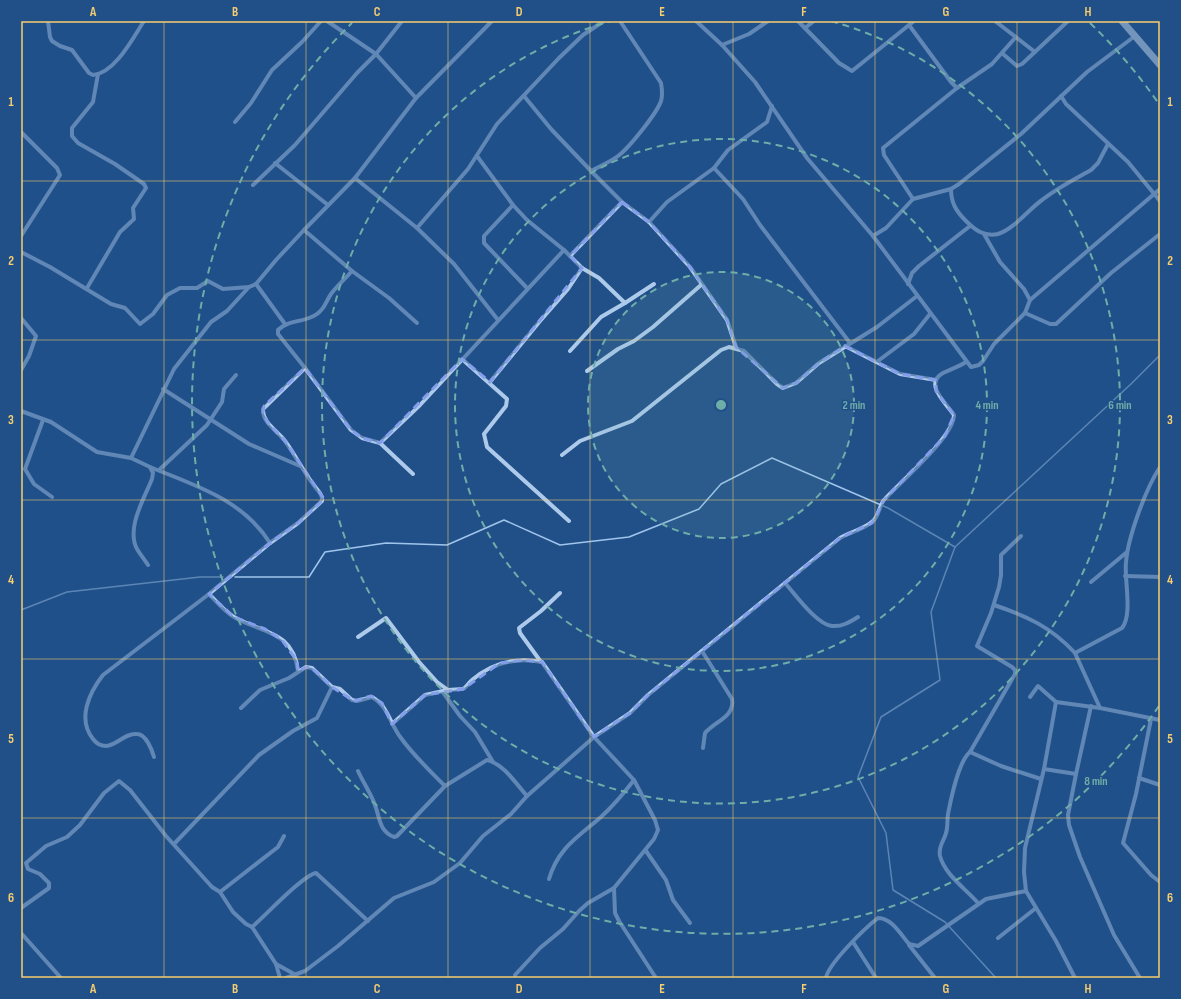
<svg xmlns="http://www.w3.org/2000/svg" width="1181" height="999" font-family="'Sofia Sans Condensed',sans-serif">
<rect width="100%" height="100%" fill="#215089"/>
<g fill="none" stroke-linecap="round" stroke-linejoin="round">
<g stroke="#a0c5ec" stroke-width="1.5">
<polyline points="235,577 309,577 325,552 386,543 447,545 504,520 560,545 629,537 699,509 721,484 772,458 888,508 955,547"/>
<polyline points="21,610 67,592 200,577 223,577"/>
<polyline points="996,978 945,922 893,890 886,833 858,777 881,717 940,680 931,612 955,547 1131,384 1160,355"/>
</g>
<g stroke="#adcaeb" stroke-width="4">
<path d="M48,21l2,16 2,4 8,5 12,4 17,23 4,2c22,-2 40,-37 51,-54"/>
<polyline points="327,21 376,54 402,21"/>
<polyline points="492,21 416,98 355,178 417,228 468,169 497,124 559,58 583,35 604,21"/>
<polyline points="696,21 722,45 755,82 807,158 873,236 971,367 979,365 983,361 994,344 1025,313 1030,300 1160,189"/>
<polyline points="798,21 839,63 852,71 914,21"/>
<polyline points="995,21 1035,52"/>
<polyline points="909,25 951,82 957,88 992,64 1015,38"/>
<polyline points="805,28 814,21"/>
<polyline points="722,45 749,34 768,21"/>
<polyline points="1003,54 1017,66 1022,64 1068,21"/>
<polyline points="524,96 551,129 591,171 622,202 649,222 690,267 727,320 736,347"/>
<polyline points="1061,96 1066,104 1128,162 1160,201"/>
<polyline points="235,122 251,103 272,70 302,42 321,21"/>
<polyline points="21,132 57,168 60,175 21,236"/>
<polyline points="275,163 328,205"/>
<polyline points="714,168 743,199 760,225 850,343"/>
<path d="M591,171c9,-5 19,-9 27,-15 11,-8 39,-43 43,-55 2,-6 1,-12 0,-18l-41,-62"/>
<polyline points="253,185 295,145 357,73 376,54 416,98"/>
<path d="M951,189c0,14 5,22 15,32 9,9 18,16 32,13 16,-5 30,-24 44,-34 15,-12 33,-21 49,-30l7,-7 10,-19"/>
<polyline points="913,199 884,155 883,148 957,88"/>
<polyline points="513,205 484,236 484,243 527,288"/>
<polyline points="649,222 667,202 714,168 728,150 767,122 772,106"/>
<polyline points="417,228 454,264 498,320"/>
<polyline points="984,234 1000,262 1024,289 1030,300"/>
<polyline points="873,236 886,228 913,199 951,189 959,184 1021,134 1087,72 1135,36"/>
<polyline points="564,250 582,268 599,278 625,303 601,317 570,351"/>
<polyline points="21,252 50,267 111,304 125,308 140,324 153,314 167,295 180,288 197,288 208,281 223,289 249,287 256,284 285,324"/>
<polyline points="570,256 622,202"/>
<polyline points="352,271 389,298 417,323"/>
<polyline points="256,284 276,260 304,230"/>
<polyline points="908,284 912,273 919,266 970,226"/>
<polyline points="87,288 120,232 134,219 133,208 146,188 144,184 115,164 78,143 72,136 72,128 93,102 98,74"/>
<polyline points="625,303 654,284"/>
<polyline points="1025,313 1050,324 1056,324 1111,273 1160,234"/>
<polyline points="21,318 36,336 29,356 21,370"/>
<polyline points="845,346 900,374 936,380"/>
<polyline points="462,359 507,399 506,406 484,434 487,447 569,521"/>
<polyline points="878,361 914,334 930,314"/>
<polyline points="305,368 351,430 362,438 380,443"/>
<polyline points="587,371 618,349 634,341 653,327 701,285"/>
<polyline points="490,382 540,321 568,289 582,268"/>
<polyline points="163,389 249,444 300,466"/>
<path d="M21,411l30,11 46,30 34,6 19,9 3,6 -1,6c-8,20 -26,49 -15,70 3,5 7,10 11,16"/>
<polyline points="43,420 25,469 34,484 52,497"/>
<polyline points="562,455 580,441 632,421 721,350 729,347 744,351 777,384 783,388 796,383 819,363 877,327 917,296"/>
<polyline points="131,458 174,369 211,322 227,311 249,287"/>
<path d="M150,467c46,19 92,32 120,76l-61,51 -106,81c-14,18 -26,44 -10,64 3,4 8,7 13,7 12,-1 18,-13 31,-12 9,0 15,16 17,23"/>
<polyline points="159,470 207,425 222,402 224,389 236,375"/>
<polyline points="413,474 380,443 420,405 564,250 527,220 513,205 477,156"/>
<path d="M270,543l28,-20 24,-22c1,-6 -3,-9 -6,-13 -12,-15 -20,-32 -31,-47 -7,-10 -23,-18 -22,-32l42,-41 -27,-34v-4c11,-11 27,-7 39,-16 8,-5 9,-13 14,-20 6,-8 14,-15 21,-23l-48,-41 51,-52"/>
<polyline points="1125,576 1160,577"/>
<polyline points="1091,582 1127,552"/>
<path d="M785,583c10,11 32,42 47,43 10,1 18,-4 26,-9"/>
<path d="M209,594c8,8 15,17 25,23 27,16 59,13 64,54"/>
<path d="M994,605c33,11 57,22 81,48"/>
<polyline points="358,637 386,618 419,662 437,682 448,690"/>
<path d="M702,651l30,48c3,18 -17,22 -27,34l-2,15"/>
<polyline points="541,662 520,633 519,628 541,611 560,593"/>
<polyline points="442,691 460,716 475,732 493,762"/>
<polyline points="1030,697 1038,686 1056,702 1100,708 1160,720"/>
<polyline points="1056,702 1044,769 1025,848 1024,872 1026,891 1056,941 1075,978"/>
<polyline points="1091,706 1076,774 1068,815 1069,825 1080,857 1114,935 1140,978"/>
<path d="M241,708l19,-18 29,-12 17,-11 6,1 20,19 8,2 12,11 5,1 15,-4c16,9 18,27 29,41 13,18 29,33 44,48"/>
<path d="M1100,708l-25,-55 47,-25c11,-14 2,-48 4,-66 2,-25 20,-74 34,-95"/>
<polyline points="1151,719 1136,794 1123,843 1151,875 1160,882"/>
<path d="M392,724l33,-29 23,-5 15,-1c4,-2 5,-6 9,-9 20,-17 44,-23 70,-18l52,75 40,43 21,40 3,10 -4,9 -40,49 1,25 4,8 37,57"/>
<polyline points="970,752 1001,766 1041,779"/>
<polyline points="1044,769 1076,774"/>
<path d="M358,771c5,11 13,23 17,34 5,13 4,26 19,32l3,-1 48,-50 42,-26c17,4 29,24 40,36"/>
<polyline points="1139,778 1160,785"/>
<path d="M284,836l-6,11 -58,45 13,20 13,12 6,3c13,-11 50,-51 64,-54l52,48"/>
<polyline points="174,844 259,755 293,731 317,718 332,687"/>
<polyline points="646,851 666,880 673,900 690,923"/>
<path d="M549,879c9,-31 29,-42 52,-62 12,-11 23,-24 33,-37"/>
<path d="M978,903c-12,-14 -33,-28 -38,-47 -2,-10 4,-15 6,-23 2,-6 1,-13 2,-19 3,-15 10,-52 22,-62l45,-78v-4l-3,-3 -35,-21 14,-33 8,-26 2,-12v-20l20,-19"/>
<polyline points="21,908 49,888 49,883 40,874 28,869 26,863 46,846 67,837 80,825 104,793 119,781 130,790 166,836 212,887 220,892"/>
<polyline points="252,927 276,964 280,978"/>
<polyline points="21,933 61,978"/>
<polyline points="998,938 1036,908"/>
<polyline points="853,942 876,978"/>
<polyline points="909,945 935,978"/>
<polyline points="276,964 296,975"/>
<polyline points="515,975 540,948 563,929 579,911 588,903 614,888"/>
<path d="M286,978l19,-7 33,-25 56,-48 40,-16 26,-19 23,-27 28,-22 16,-18 67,-59 36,-24 18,-18 192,-157c10,-6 25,-9 33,-17 6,-5 6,-15 11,-21 16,-18 70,-63 70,-85 -7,-11 -31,-31 -11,-42 8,-4 15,-6 23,-11"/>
<path d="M826,978c2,-14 39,-50 52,-60 14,0 23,17 31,26l9,2 68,-47 40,-8"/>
</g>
<polyline stroke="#d8e7f8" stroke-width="7" points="1122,21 1160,65"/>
</g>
<path d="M0 0H1181V999H0ZM622,202l27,20 41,45 37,53 9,27 47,41 13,-5 23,-20 26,-17 55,28 36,6v11l18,24 -9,21 -61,64 -12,23 -32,15 -192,157 -18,18 -36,24 -52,-75 -18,-2 -24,3 -37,26 -38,6 -33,29 -10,-21 -11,-7 -17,5 -22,-14 -20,-19 -6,-1 -8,4 -1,-10 -15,-21 -17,-11 -31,-12 -25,-23 61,-51 28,-20 26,-24 -39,-58 -17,-18 -5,-11 1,-6 41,-38 46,62 11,8 18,5 82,-84 28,23 92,-114 -12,-12z" fill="#215089" fill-opacity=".55" fill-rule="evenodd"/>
<path fill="none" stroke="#839eea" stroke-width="3" stroke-dasharray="8 5" stroke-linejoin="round" d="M622,202l27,20 41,45 37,53 9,27 47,41 13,-5 23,-20 26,-17 55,28 36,6v11l18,24 -9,21 -61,64 -12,23 -32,15 -192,157 -18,18 -36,24 -52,-75 -18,-2 -24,3 -37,26 -38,6 -33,29 -10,-21 -11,-7 -17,5 -22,-14 -20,-19 -6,-1 -8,4 -1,-10 -15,-21 -17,-11 -31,-12 -25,-23 61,-51 28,-20 26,-24 -39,-58 -17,-18 -5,-11 1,-6 41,-38 46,62 11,8 18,5 82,-84 28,23 92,-114 -12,-12z"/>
<path fill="none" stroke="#f7cd6e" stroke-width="1" stroke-opacity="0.55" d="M164,21v957M306,21v957M448,21v957M590,21v957M733,21v957M875,21v957M1017,21v957M21,181h1139M21,340h1139M21,500h1139M21,659h1139M21,818h1139"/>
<circle cx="721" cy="405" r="133" fill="#6fada8" fill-opacity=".12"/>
<g fill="none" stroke="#6fada8" stroke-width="2" stroke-dasharray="7 5">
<circle cx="721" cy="405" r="133"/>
<circle cx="721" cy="405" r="266"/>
<path d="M831 21A399 399 0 1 1 611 21"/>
<path d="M1159 706A531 531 0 1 1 352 23M1090 23A531 531 0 0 1 1159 104"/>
</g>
<circle cx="721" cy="405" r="6" fill="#6fada8" stroke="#215089" stroke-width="2"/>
<g font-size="12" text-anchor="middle" font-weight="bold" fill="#6fada8" stroke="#215089" stroke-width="3" stroke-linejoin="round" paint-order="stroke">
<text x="854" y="409">2 min</text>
<text x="987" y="409">4 min</text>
<text x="1120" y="409">6 min</text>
<text x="1096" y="785">8 min</text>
</g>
<rect width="1181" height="999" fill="none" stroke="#215089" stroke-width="44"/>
<rect x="22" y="22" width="1137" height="955" fill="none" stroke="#f7cd6e" stroke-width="1.5"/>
<g font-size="13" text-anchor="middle" font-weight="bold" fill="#f7cd6e">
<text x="93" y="16">A</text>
<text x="235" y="16">B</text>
<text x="377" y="16">C</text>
<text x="519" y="16">D</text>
<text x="662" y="16">E</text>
<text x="804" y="16">F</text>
<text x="946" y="16">G</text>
<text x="1088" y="16">H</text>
<text x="11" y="106">1</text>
<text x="1170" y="106">1</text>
<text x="11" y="265">2</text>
<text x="1170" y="265">2</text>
<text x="11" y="424">3</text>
<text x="1170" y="424">3</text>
<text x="11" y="584">4</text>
<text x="1170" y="584">4</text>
<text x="11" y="743">5</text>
<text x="1170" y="743">5</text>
<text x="11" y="902">6</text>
<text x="1170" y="902">6</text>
<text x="93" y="993">A</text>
<text x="235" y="993">B</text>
<text x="377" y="993">C</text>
<text x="519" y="993">D</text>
<text x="662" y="993">E</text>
<text x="804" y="993">F</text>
<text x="946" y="993">G</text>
<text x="1088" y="993">H</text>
</g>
</svg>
